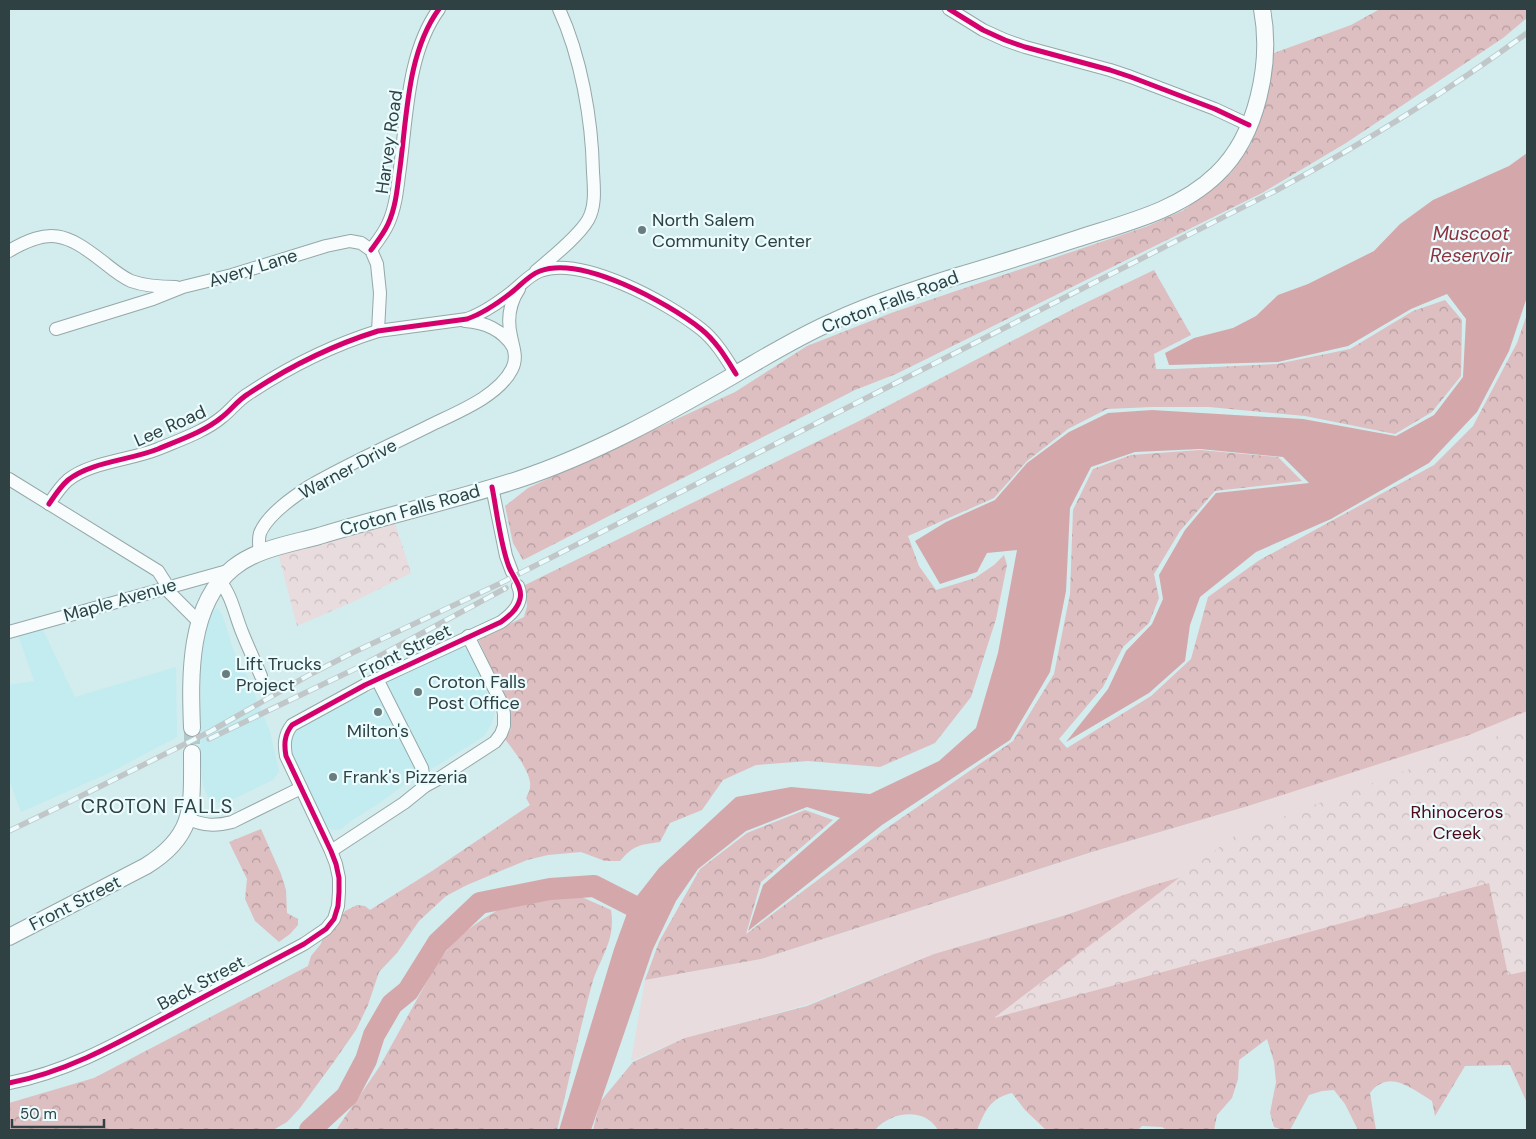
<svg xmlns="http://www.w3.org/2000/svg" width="1536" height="1139" font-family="'DM Sans',sans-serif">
<defs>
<pattern id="forest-crowns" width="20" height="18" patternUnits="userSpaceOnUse" patternTransform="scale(1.25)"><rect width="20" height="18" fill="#ddbec1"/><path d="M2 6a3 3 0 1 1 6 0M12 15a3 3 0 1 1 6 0" fill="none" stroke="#b49c9e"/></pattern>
<pattern id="park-crowns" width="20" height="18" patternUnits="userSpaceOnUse" patternTransform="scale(1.25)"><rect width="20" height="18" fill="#e9dcde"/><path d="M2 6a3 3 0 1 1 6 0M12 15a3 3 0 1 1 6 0" fill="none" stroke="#c8bec0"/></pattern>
</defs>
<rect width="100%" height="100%" fill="#d3ecee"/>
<g fill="#c2ecf0">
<polygon points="217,608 222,614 234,652 249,680 270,732 279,771 273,780 223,804 209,800 203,785 200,759 201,665 204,640 211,611"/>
<polygon points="42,628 75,697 176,667 177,737 109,773 21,812 9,779 9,685 34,681 18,635"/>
<polygon points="455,646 466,649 475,664 490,696 495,711 492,723 484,736 438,765 409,781 381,802 351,821 341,829 333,830 326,826 286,749 296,725 360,691 368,693 385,685 384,680"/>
</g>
<polygon fill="#e9dcde" points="1527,710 1527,778 1244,859 1065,915 934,954 806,1005 683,1039 631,1061 645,980 762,959 1093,852 1248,806"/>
<g fill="url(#forest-crowns)">
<polygon points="1380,9 1527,9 1527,18 1503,38 1346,143 1262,193 896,374 855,390 523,560 513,543 505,506 528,488 735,392 807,346 891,313 1148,226 1184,210 1231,173 1251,144 1270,79 1274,53 1351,25"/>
<path d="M1154,270l37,65 -37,19 2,15h18l103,-5 73,-15 63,-38 32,-11 17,20 -1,56 -29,36 -37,22 -90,-18 -96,-9h-57l-45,2 -39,20 -41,32 -33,37 -86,38 11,30 17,24 39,-12 19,-13 10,-10 3,10 -11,54 -25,78 -36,46 -55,24 -72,-6 -52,4 -33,15 -21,30 -32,13 -10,19c-21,3 -26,3 -40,19h-15l-24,-9 -33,3 -21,5 -60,25 -21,11 -27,25 -22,32 -18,19 -11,33 -12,25 -23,33 -33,45 -13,14 -14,8h-264v-27l85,-25 214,-112 3,-10 9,-11 8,-14 10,-9 7,-11 12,-6 8,1 5,4 62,-39 98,-66 -4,-7c3,-5 5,-11 4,-16 -2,-14 -17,-32 -25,-43l6,-10 -7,-33 -26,-57 46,-22 3,-11 -2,-21 332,-163 220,-115z"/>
<polygon points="1527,314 1527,711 1469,735 1248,806 1092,852 761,959 645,980 659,942 700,869 747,833 805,810 833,820 761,882 746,934 884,830 1013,741 1054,674 1070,594 1073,510 1093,469 1131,455 1200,450 1278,457 1302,481 1215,491 1180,531 1154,574 1159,598 1149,623 1123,647 1103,687 1059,739 1067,748 1151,696 1191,659 1208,597 1258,561 1434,465 1473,426 1517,343"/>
<path d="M1527,779v324l-17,-38 -45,1 -30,50 -3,-15c-20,-12 -43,-33 -62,-8l6,37h-18l-13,-26 -11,-14 -12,1 -13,4 -19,35h-7l-9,-3 -4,-14 6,-31 -2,-20 -7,-23 -28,21 -1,19 -6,19 -15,17 -3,15h-47l-5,-3 -20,-1 -4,4h-92l-21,-20 -13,-17c-22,5 -27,18 -35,37h-39c-13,-23 -47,-19 -63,0h-282l7,-28 33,-40 52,-24 122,-32 127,-52 132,-39 84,-29z"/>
<polygon points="261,829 281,874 286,890 287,913 298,919 298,925 290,934 279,942 255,921 245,899 247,879 229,842"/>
<path d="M575,894l36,16c5,31 -11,47 -19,74 -13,48 -23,97 -35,146h-221l44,-64 56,-101 20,-27 27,-19 20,-12 40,-11z"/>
</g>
<g fill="url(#park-crowns)">
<polygon points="394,520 411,573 357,600 297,626 278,553"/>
<polygon points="1527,725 1527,971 1508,975 1489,883 994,1018 1237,834"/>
</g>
<polygon fill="#d4a7aa" points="1527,153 1527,297 1509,351 1477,412 1429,463 1331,519 1256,552 1200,597 1190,625 1185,661 1149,693 1066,742 1108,689 1126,651 1152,624 1163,599 1159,575 1185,530 1216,493 1309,483 1283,457 1200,449 1135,452 1091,467 1070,508 1066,591 1050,672 1010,740 882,825 748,931 763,885 840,818 807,807 746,831 698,869 676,901 653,949 591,1130 559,1130 614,949 630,905 659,868 736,797 791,787 870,794 939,761 976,728 998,653 1017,550 987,553 977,572 940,584 915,541 946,522 995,500 1027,463 1069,432 1108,413 1152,410 1303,419 1396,436 1434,415 1463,377 1466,319 1447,294 1411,309 1348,346 1278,362 1169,365 1165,353 1194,338 1233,328 1256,316 1278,295 1308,284 1374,251 1400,224 1433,200 1509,166"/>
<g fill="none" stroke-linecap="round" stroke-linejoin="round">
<polyline stroke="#d4a7aa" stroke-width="4" points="313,1130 313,1129"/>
<polyline stroke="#d4a7aa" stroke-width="22" points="310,1130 347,1096 366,1060 374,1035 392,1004 408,991 438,943 480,903 550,889 594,886 647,913 643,923"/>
<polyline stroke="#b2cacc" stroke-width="16" stroke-dasharray="16 8" stroke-linecap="butt" points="192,728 192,753"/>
<g stroke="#95a8a9" stroke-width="14">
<g id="minor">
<polyline points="949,9 983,30 1005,40 1025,47 1110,70 1131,77 1215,109 1249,125"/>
<path d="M371,250c6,-8 13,-17 17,-26 7,-15 9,-32 11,-49 8,-54 7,-121 40,-166"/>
<path d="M9,251c41,-24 57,-18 93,10 9,7 18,15 29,20 14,5 30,6 45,6"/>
<path d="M536,271c15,-13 42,-34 52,-51 8,-14 6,-32 5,-48 -1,-53 -12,-115 -34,-163"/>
<path d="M465,321c19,1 38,9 48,26"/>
<polyline points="56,329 153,299 183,287 232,275 326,246 350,241 361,243 371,250 377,264 380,293 378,331"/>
<polyline points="9,479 158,571 165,582 165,588 199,622"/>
<polyline points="492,487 506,556 512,572"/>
<path d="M49,504c6,-9 11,-17 19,-24 22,-18 63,-20 90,-31 21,-9 46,-17 64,-32 9,-7 16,-17 26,-23 39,-26 85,-49 130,-63l89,-12c17,-6 31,-16 45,-27 9,-7 17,-17 28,-21 42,-16 128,32 161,58 15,12 25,29 35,45"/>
<path d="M260,554c-1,-7 -2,-14 0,-21 8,-19 33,-36 50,-47 38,-22 79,-40 119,-60 26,-13 69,-29 83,-57 6,-12 1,-21 -1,-33 -4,-17 -2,-32 8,-47"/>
<path d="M220,581c12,15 15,34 22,51 6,15 13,30 19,44"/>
<polyline points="9,632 231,570"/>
<polyline points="378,681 422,768 425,786"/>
<path d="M189,819c15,7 27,7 43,3l69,-34"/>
<polyline points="331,851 404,803 425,786 438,779 495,742 501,734 504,726 504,714 502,704 468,636"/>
<path d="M9,1083c58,-11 109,-40 161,-68 44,-24 89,-47 134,-71l22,-15 8,-10 4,-13 1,-14v-14l-3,-14 -5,-13 -45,-95c-2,-11 -2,-21 6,-31l73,-40 136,-63c12,-9 24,-20 17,-36"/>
</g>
</g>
<g stroke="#95a8a9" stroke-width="18">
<g id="major">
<path d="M192,728c-2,-52 -4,-123 41,-160 23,-19 57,-24 86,-32 65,-20 133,-35 198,-56 76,-25 148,-65 217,-105 33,-19 65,-39 100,-54 39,-18 80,-31 120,-44 41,-12 82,-25 122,-38 49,-16 103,-28 141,-65 41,-39 55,-112 45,-165"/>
<path d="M9,937l137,-71c50,-31 46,-60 46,-113"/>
</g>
</g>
<use href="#minor" stroke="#f8fcfc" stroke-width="12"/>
<use href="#major" stroke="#f8fcfc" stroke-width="16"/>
<g stroke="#c1c7c8" stroke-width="5.5">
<g id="rail">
<polyline points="209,739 359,667 506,588"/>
<path d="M9,831l54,-26 148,-74 98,-56 43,-22 147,-69 778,-394c87,-47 171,-99 250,-157"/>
</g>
</g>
<use href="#rail" stroke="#ebfcfe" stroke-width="4" stroke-dasharray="11" stroke-linecap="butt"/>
<g stroke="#ebfcfe" stroke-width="8">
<g id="cycleway">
<polyline points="949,9 983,30 1005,40 1025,47 1110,70 1131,77 1215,109 1249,125"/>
<path d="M371,250c6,-8 13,-17 17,-26 7,-15 9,-32 11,-49 8,-54 7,-121 40,-166"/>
<path d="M49,504c6,-9 11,-17 19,-24 22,-18 63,-20 90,-31 21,-9 46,-17 64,-32 9,-7 16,-17 26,-23 39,-26 85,-49 130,-63l89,-12c17,-6 31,-16 45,-27 9,-7 17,-17 28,-21 42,-16 128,32 161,58 15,12 25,29 35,45"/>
<path d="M9,1083c58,-11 109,-40 161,-68 44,-24 89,-47 134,-71l22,-15 8,-10 4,-13 1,-14v-14l-3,-14 -5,-13 -45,-95c-2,-11 -2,-21 6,-31l73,-40 136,-63c8,-6 16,-12 19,-23 3,-11 -7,-22 -11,-32 -9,-24 -12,-55 -17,-80"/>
</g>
</g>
<use href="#cycleway" stroke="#d6006c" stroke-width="5"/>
</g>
<g fill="#687d7e" stroke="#ebfcfe" stroke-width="2">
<circle cx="642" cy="230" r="5"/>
<circle cx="226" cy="674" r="5"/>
<circle cx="418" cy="692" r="5"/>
<circle cx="378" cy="712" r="5"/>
<circle cx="333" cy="777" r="5"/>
</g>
<g text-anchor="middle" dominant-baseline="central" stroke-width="4.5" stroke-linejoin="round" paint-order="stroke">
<g font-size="18" fill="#2f4142" stroke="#ebfcfe">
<text transform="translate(389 142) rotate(-82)">Harvey Road</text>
<text transform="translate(253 268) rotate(-17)">Avery Lane</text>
<text transform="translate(890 302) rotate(-21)">Croton Falls Road</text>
<text transform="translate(170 426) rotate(-24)">Lee Road</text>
<text transform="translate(348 469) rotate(-28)">Warner Drive</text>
<text transform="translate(410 510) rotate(-16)">Croton Falls Road</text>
<text transform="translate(120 600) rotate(-16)">Maple Avenue</text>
<text transform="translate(405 651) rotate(-26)">Front Street</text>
<text transform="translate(75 903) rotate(-27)">Front Street</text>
<text transform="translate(201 983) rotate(-28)">Back Street</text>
</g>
<g font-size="18" fill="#2f4142" stroke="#ebfcfe" text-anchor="start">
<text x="652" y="220">North Salem<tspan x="652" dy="21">Community Center</tspan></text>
<text x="236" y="664">Lift Trucks<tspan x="236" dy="21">Project</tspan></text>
<text x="428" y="682">Croton Falls<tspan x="428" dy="21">Post Office</tspan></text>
<text x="378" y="731" text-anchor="middle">Milton's</text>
<text x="343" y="777">Frank's Pizzeria</text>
</g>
<g font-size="18" fill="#4f0a18" stroke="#ebfcfe">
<text x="1457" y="812">Rhinoceros<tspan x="1457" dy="21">Creek</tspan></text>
</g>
<g font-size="19" font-style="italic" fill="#8d323d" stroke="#ebfcfe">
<text x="1471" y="233">Muscoot<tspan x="1471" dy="22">Reservoir</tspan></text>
</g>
<g font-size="20" letter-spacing="1" fill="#2f4142" stroke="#ebfcfe">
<text x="157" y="806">CROTON FALLS</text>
</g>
</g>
<rect width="1536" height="1139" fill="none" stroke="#2f4142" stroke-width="20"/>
<path d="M12 1119v8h92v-8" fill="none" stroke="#2f4142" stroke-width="2.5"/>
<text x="20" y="1119" font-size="15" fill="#2f4142" stroke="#ebfcfe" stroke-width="4" paint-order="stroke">50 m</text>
</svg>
